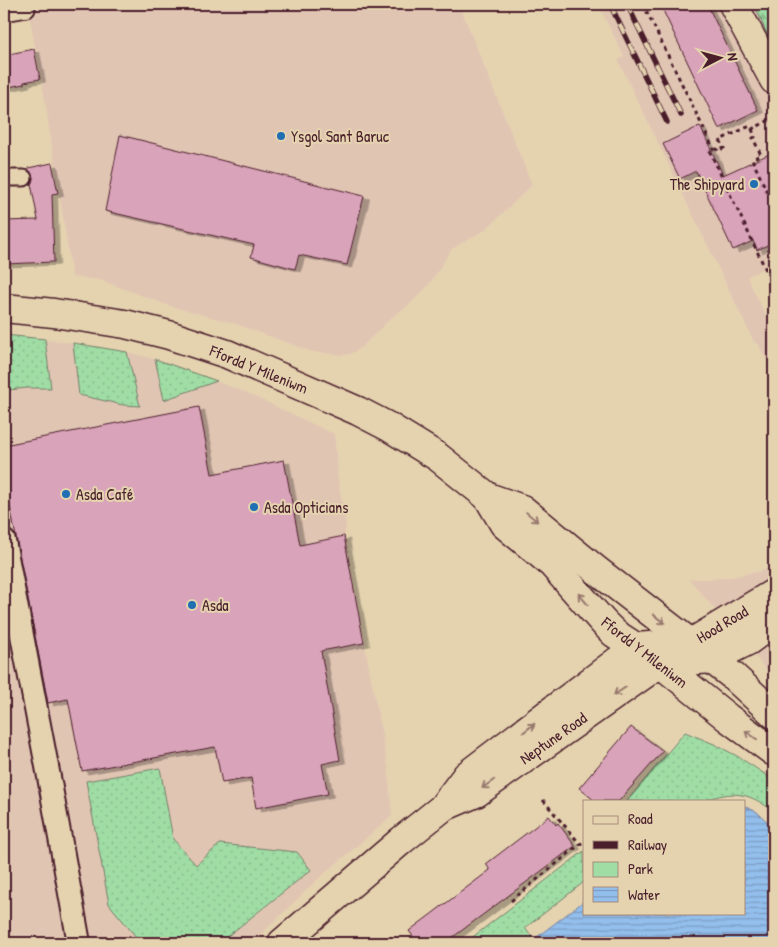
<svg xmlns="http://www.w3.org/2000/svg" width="778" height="947" font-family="'Patrick Hand',sans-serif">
<defs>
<pattern id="green-dots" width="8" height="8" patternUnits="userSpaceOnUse" patternTransform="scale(1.25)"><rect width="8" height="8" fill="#9fdda5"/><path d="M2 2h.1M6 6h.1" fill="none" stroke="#8abd8e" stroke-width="1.8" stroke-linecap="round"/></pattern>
<pattern id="forest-firs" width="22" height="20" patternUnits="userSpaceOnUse" patternTransform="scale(1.25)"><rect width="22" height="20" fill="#9fdda5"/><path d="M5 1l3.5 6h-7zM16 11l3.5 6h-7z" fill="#8abd8e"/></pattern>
<pattern id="water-rules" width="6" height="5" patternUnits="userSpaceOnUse" patternTransform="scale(1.25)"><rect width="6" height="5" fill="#93bfed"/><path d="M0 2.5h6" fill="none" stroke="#7a9bc0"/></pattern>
<filter id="shadow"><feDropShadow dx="5.5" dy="3" stdDeviation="0" flood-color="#0004"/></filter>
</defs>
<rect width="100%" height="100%" fill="#e5d3b0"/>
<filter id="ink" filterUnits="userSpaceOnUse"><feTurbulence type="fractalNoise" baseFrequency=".02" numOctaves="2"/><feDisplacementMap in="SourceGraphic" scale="10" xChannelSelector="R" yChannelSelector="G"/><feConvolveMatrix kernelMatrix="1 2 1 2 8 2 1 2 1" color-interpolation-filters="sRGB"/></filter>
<g filter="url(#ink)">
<g fill="#e1c5b3">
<polygon points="27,4 459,4 532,185 485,230 452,249 428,286 410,304 391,318 362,347 350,354 343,355 313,352 233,323 170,306 100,280 72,277 43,88"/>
<polygon points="598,4 774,4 774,263 747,277 774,332 774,376 759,345 754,342 618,60 624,57"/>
<polygon points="4,335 73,343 127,352 155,359 245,392 334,434 338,469 337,473 346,525 344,537 388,766 392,816 317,880 252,943 4,943"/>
<polygon points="774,566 774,679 689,579 709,579 731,577 761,571"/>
</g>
<g fill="url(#green-dots)" stroke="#747e68">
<polygon points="4,335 45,339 51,388 27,388 9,390 4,389"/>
<polygon points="73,343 127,352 140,406 123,405 79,395"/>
<polygon points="155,359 217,381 164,400"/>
<path d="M685,732l29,12 23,12 37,24v32c-23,-19 -42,-23 -69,-11h-78z"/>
<polygon points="160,768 173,839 196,865 220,844 297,852 311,870 219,943 141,943 109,904 86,781"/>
<polygon points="584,851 584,882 525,928 536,943 465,943"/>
</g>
<polygon fill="url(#forest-firs)" stroke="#747e68" points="754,4 774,4 774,38 768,36"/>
<polygon fill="url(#water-rules)" stroke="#767f9f" points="744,806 757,812 774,828 774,943 536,943 533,940 584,901 584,913 744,913"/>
<g fill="#d9a3b9" stroke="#4a1f2b" filter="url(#shadow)">
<polygon points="660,4 707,4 758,110 719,129"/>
<polygon points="34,49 40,79 24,82 24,84 4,88 4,55"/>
<polygon points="700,126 723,175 774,152 774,242 757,250 753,241 733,250 696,171 680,179 663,144"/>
<polygon points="120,135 364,196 347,265 299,255 295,269 251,257 254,245 105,211"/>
<polygon points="52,163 58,193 52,194 54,262 4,264 4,221 38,220 31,184 33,178 28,168"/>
<polygon points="199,407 212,474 284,460 300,545 344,536 364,643 321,651 340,760 322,764 328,794 256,808 251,778 222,783 215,747 82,771 68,699 48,703 4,475 4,445"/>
<polygon points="631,727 663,751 619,801 595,801 579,788"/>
<polygon points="549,816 556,825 558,823 575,846 445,943 418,943 409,931 490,870 486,864"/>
</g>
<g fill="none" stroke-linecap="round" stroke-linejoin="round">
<g stroke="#4a1f2b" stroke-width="19">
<g id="service">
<polyline points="4,13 27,9"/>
<polyline points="4,178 24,178"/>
</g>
</g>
<g stroke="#4a1f2b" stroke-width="26">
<polyline id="pedestrian" points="4,541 49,777 79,943"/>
</g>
<g stroke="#4a1f2b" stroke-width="31">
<g id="minor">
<polyline points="733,4 774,80"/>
<polyline points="448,805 476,793 660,663 712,659 748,641 774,622"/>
<polyline points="282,943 402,840 442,808 467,775 636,647 691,643 774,593"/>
</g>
</g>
<g stroke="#4a1f2b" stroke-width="31">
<g id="tertiary">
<polyline points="4,308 54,313 125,324 169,335 227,354 358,411 389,427 438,457 488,497 522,509 595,569 733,676 774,714"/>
<polyline points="488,497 504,524 552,564 603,622 614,633 660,663 728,718 774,752"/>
</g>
</g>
<g stroke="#4a1f2b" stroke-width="3" stroke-dasharray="4 4" stroke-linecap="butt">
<polyline points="643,4 714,150"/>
<polyline points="752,129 755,137 753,138 761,155 752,159 774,207"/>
<polyline points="766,270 710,152 717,149 718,151 724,148 720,140 750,126 752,129 774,118"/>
<polyline points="774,669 774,663"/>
<polyline points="543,800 580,844"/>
<polyline points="511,901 584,841"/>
</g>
<use href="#service" stroke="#e5d3b0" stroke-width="15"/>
<use href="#pedestrian" stroke="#e5d3b0" stroke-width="22"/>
<use href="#minor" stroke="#e5d3b0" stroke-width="28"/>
<use href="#tertiary" stroke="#e5d3b0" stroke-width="28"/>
<g stroke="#4a1f2b" stroke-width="5.5">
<g id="rail">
<polyline points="610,4 667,122"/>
<polyline points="627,4 681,115"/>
</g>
</g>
<use href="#rail" stroke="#e5d3b0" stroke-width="4" stroke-dasharray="11" stroke-linecap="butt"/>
</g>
<defs><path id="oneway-shaft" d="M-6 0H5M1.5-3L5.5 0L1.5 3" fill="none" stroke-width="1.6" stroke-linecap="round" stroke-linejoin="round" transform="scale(1.25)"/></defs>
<g stroke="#98796e">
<use href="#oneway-shaft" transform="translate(532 517) rotate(40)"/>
<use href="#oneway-shaft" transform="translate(583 599) rotate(-130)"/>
<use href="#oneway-shaft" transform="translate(659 619) rotate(38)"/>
<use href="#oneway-shaft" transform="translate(620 691) rotate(146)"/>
<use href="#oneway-shaft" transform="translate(529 728) rotate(-38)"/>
<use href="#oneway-shaft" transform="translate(751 735) rotate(-144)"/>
<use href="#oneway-shaft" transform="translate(488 784) rotate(145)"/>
</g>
</g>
<g fill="#1f6fb2" stroke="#e5d3b0" stroke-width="2">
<circle cx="281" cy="136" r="5"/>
<circle cx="754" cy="184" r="5"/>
<circle cx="66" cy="494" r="5"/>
<circle cx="254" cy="507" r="5"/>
<circle cx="192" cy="605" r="5"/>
</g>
<g text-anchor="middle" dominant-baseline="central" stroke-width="4" stroke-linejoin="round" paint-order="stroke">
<g font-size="16" fill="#4a1f2b" stroke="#e5d3b0" text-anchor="start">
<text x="291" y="136">Ysgol Sant Baruc</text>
<text x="744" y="184" text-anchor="end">The Shipyard</text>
<text x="76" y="494">Asda Café</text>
<text x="264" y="507">Asda Opticians</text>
<text x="202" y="605">Asda</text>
</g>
<g font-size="16" fill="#4a1f2b" stroke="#e5d3b0">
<text transform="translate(259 369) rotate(22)">Ffordd Y Mileniwm</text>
<text transform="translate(722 624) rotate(-31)">Hood Road</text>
<text transform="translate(645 652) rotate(38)">Ffordd Y Mileniwm</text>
<text transform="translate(553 738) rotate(-35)">Neptune Road</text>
</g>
</g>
<rect width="778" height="947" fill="none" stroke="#e5d3b0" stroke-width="20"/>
<rect x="10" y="10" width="758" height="927" fill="none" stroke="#4a1f2b" stroke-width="2" filter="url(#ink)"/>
<rect x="583" y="800" width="162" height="115" fill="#e5d3b0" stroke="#a78b7b"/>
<rect x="593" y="816" width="25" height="8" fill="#e5d3b0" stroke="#a78b7b"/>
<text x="628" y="824" font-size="15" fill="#4a1f2b">Road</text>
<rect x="593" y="841" width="25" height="8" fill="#4a1f2b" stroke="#a78b7b"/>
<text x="628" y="850" font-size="15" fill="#4a1f2b">Railway</text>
<rect x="593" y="862" width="25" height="15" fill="#9fdda5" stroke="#a78b7b"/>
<text x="628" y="874" font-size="15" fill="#4a1f2b">Park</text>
<rect x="593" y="887" width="25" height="15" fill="url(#water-rules)" stroke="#a78b7b"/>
<text x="628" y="900" font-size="15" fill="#4a1f2b">Water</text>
<g transform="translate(720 58) rotate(84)" stroke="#e5d3b0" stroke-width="4" paint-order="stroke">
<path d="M0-4L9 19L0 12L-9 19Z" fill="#4a1f2b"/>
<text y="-8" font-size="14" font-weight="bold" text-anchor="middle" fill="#4a1f2b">N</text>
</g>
</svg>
